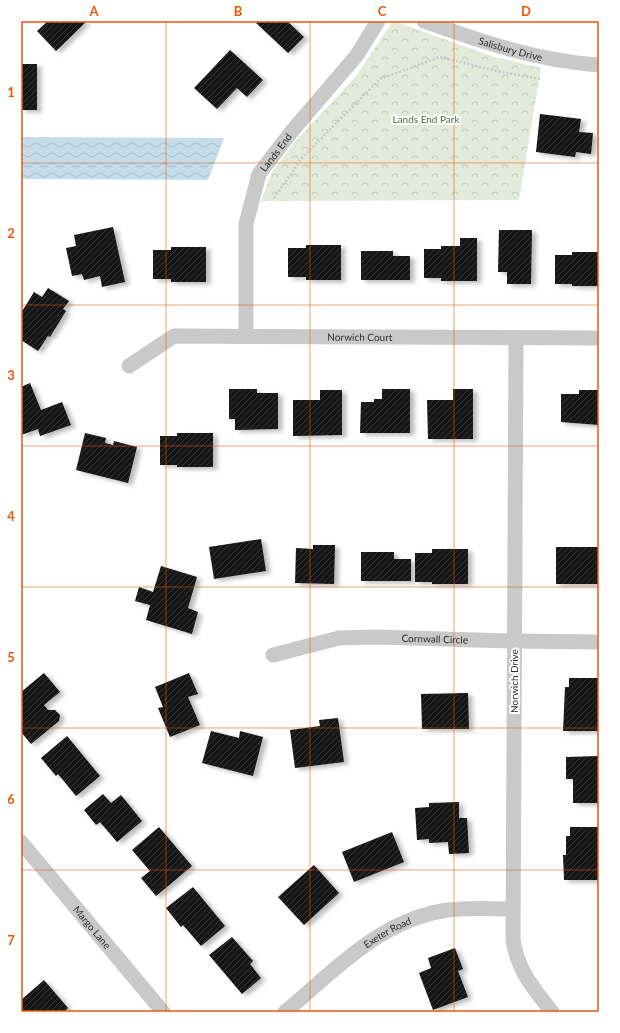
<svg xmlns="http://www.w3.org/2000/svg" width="620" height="1033" font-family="Lato,sans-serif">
<defs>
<pattern id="park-crowns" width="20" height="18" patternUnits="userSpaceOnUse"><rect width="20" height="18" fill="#e3ead9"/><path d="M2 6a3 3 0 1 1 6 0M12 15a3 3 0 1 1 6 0" fill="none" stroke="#c3c9ba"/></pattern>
<pattern id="water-waves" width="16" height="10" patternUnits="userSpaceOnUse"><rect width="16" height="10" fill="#c5ddea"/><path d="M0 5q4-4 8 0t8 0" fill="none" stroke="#a9bec9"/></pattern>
<pattern id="building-hatch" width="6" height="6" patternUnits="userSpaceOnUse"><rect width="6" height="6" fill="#131313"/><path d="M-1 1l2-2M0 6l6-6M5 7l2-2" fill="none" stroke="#363636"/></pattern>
<filter id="shadow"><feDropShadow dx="4.5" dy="2.5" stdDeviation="2" flood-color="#0004"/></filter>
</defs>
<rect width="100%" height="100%" fill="#fff"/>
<polygon fill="url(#park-crowns)" points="393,21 492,56 541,68 519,200 261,201 272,172 296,141 356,76"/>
<polygon fill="url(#water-waves)" points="21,137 224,138 208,180 21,179"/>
<g fill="url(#building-hatch)" filter="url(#shadow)">
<polygon points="48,21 87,21 56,51 37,31"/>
<polygon points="254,21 287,21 304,37 288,53"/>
<polygon points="230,50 263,80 247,97 237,88 217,109 194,88"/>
<rect x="21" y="64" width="16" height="46"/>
<polygon points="540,114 581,119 579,132 593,133 591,154 576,152 575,157 536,152"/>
<polygon points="113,227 125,282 102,287 100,276 84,280 82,274 72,276 66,248 76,246 74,235"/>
<polygon points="499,230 532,230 531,284 507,284 507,272 498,272"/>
<polygon points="460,238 477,238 477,281 441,281 441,278 424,278 424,249 441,249 441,246 460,246"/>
<polygon points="306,245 341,245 341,280 306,280 306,277 288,277 288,248 306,248"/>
<polygon points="171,247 206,247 206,282 171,282 171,279 153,279 153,250 171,250"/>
<polygon points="361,251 393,251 393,256 410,256 410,280 361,280"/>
<polygon points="572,252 599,252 599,286 572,286 572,284 555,284 555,255 572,255"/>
<polygon points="48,288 69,301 63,309 66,311 50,337 48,336 38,351 21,340 21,313 34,292 42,297"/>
<polygon points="30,383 41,410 62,402 71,425 40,436 38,429 21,435 21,387"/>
<polygon points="229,389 257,389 257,393 278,393 278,429 235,430 235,419 229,419"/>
<polygon points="382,389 410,389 410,433 360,433 361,402 374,402 374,399 382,399"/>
<polygon points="453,389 473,389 473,439 428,439 427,400 453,400"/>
<polygon points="320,390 342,390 342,435 293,436 293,400 320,400"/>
<polygon points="579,390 599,390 599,425 561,422 561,394 579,394"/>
<polygon points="85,433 106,438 105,443 113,445 114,441 137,447 128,483 76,470"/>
<polygon points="177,433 213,433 213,467 177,467 177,465 160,465 160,436 177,436"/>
<polygon points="261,539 266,571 214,579 209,547"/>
<polygon points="313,545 335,545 334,584 295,583 296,548 313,549"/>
<rect x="556" y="547" width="43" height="37"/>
<polygon points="432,549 468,549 468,584 432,584 432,582 415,582 415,553 432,553"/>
<polygon points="361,552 394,552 394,559 411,559 411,581 361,581"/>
<polygon points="161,566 197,577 188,608 198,612 192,634 146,620 150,605 135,601 139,587 153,592"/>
<polygon points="44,673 60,692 44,705 48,710 55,710 60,715 59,721 31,744 21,732 21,692"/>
<polygon points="189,673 198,694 188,697 200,725 170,737 158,708 163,707 155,687"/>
<polygon points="569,678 599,678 599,731 563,731 565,687 569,687"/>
<polygon points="468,693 469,729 422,729 421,694"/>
<polygon points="338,718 344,762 295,768 290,730 320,726 319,720"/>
<polygon points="211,731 239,738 240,731 263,737 253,776 202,763"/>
<polygon points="67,736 100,776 76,796 58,774 56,776 41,758"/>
<polygon points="599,756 599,803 573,803 573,779 566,779 566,757"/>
<polygon points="103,794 111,803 121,795 142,821 117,842 100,822 96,825 84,810"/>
<polygon points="459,802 459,818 467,818 469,853 449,854 448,842 429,843 429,839 417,840 415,808 429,807 429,803"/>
<polygon points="159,827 192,866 156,896 141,878 150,871 132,850"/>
<polygon points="570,827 599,827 599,880 564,880 563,855 566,855 566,836 570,836"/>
<polygon points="392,832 404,862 354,882 342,852"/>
<polygon points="314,865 339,893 304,925 278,897"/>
<polygon points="193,887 225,926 201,946 183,925 181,927 166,908"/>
<polygon points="232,937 253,961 250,964 261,978 242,994 209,955"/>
<polygon points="455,948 463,969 458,971 468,997 433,1010 419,973 431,968 428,958"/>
<polygon points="44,980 68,1008 65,1011 67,1012 21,1012 21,1000"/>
</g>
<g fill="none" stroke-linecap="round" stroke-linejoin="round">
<polyline stroke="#c9c9c9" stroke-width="2.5" stroke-dasharray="2 2" stroke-linecap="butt" points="274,198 302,158 380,79 440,57 496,71 540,79"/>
<g stroke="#c9c9c9" stroke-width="15">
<path id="s1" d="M424,21c58,21 114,40 175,44"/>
<path id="s2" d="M246,336v-112l13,-50 33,-43 65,-76 21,-34"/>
<path d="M516,338l-3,602c5,31 20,48 39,72"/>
<path id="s3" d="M129,366l45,-30 425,2"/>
<path id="s4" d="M273,655l66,-17 37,-1 138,4 85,1"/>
<path id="s5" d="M21,842l142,170"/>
<path id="s6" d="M285,1012c48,-40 93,-90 157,-101 23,-4 48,-2 70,-2"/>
</g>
</g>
<path fill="none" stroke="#e8590c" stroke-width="1" stroke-opacity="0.55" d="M166,21v991M310,21v991M454,21v991M21,163h578M21,305h578M21,446h578M21,587h578M21,728h578M21,870h578"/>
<g text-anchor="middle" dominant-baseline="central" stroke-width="4" stroke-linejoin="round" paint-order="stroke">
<g font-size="10" fill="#2c2c2c" stroke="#fff">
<text stroke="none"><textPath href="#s1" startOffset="91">Salisbury Drive</textPath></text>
<text stroke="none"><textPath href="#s2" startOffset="191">Lands End</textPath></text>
<text stroke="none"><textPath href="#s3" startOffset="240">Norwich Court</textPath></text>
<text stroke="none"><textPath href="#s4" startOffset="164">Cornwall Circle</textPath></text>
<text transform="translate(514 681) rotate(-90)">Norwich Drive</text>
<text stroke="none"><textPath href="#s5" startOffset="111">Margo Lane</textPath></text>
<text stroke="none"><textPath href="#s6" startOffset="130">Exeter Road</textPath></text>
</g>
<g font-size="10" fill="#51663a" stroke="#fff">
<text x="426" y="119">Lands End Park</text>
</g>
</g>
<rect width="620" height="1033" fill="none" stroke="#ffffff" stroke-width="44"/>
<rect x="22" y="22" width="576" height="989" fill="none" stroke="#e8590c" stroke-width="1.5"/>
<g font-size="13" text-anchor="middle" font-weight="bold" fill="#e8590c">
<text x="94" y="16">A</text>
<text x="238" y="16">B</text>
<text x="382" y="16">C</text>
<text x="526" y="16">D</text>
<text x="11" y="97">1</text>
<text x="11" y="238">2</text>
<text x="11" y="380">3</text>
<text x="11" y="521">4</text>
<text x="11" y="662">5</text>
<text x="11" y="804">6</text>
<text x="11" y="945">7</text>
</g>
</svg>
